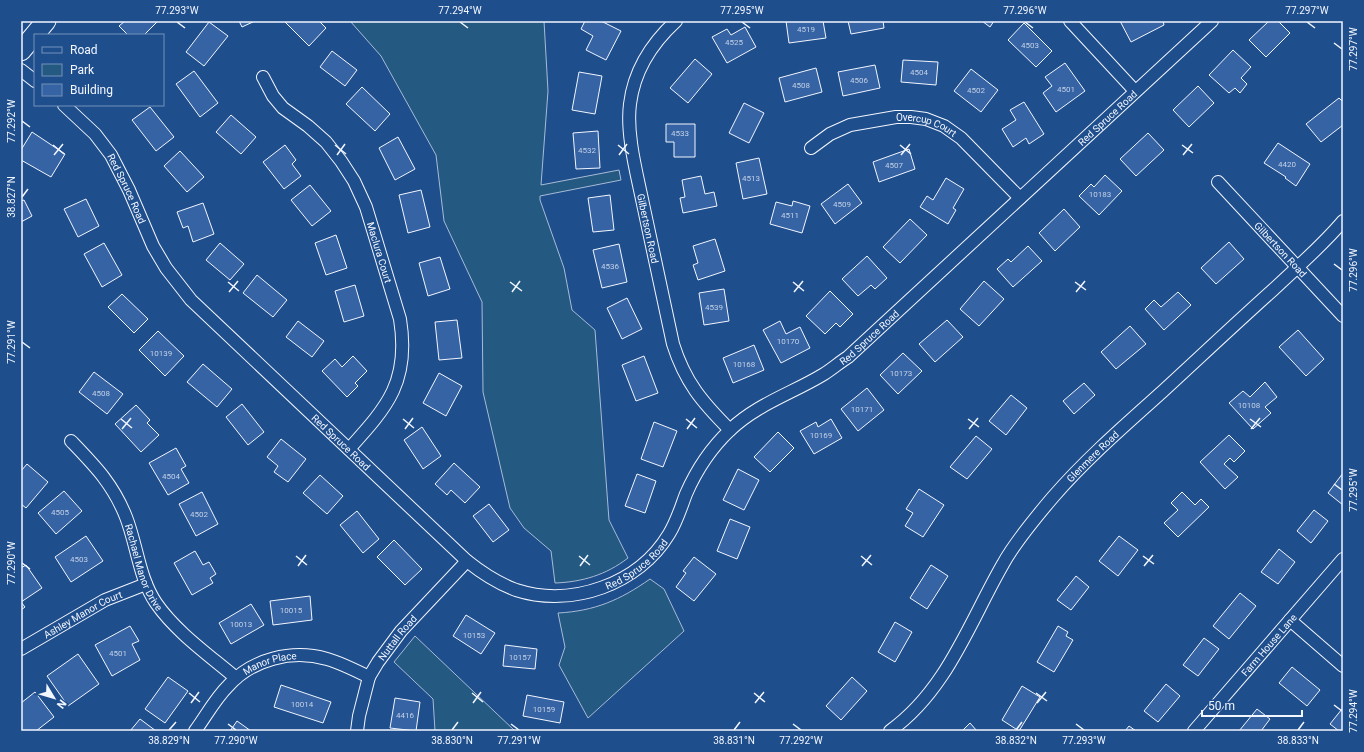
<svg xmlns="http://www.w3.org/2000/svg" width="1364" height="752" font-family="Roboto,sans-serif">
<rect width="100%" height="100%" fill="#1f4e8c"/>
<g fill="#245a82" stroke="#a8bbd7">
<path d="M350,21h194l4,70 -7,94 78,-15 2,10 -81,16v4l24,68 8,42 23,20 14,190 19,38c-22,17 -46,24 -73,25l-4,-32 -27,-23 -14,-20 -27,-116 -1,-90 -38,-81 -8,-66 -55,-99z"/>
<path d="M650,579l14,10 20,42 -96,87 -29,-53 6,-18 -7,-34c37,-2 62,-13 92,-34z"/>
<polygon points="415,636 515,731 435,731 433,699 394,662"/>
</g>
<g fill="#3563a3" stroke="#f2f6ff">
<polygon points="125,21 158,21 144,35 128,35 119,26"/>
<polygon points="239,21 255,21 242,27"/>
<polygon points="286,21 319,21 326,28 309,46 285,22"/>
<polygon points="585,21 601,21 621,31 606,60 586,50 593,36 581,29"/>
<polygon points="786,21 823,21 826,38 789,43"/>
<polygon points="848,21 883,21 884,28 851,34"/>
<polygon points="982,21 994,21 990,27"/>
<polygon points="1120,21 1163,21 1164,25 1131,42"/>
<polygon points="1269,21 1278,21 1290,33 1266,57 1249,40"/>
<polygon points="209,22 228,36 204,66 186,52"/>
<polygon points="1024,23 1052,51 1036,67 1008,40"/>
<polygon points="745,27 756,47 727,63 712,37 727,29 731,35"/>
<polygon points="1233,50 1251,67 1241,78 1247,84 1240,93 1235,88 1229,93 1209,75"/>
<polygon points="332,51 357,70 345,86 320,67"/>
<polygon points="695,59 712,74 688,103 670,88"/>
<polygon points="903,60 938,62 936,85 901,82"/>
<polygon points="1065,63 1085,91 1056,112 1043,93 1052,86 1045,77"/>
<polygon points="875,65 880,88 843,96 838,72"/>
<polygon points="816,68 822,92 785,102 779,78"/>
<polygon points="971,69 998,90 981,112 954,91"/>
<polygon points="194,71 218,103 200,117 176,84"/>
<polygon points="579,72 602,76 595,114 572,110"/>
<polygon points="1198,86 1214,103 1189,127 1173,110"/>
<polygon points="362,87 390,114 375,131 346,104"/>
<polygon points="1339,98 1343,102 1343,125 1321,142 1306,124"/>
<polygon points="1024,102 1044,134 1029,144 1026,138 1013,147 1002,129 1016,120 1010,110"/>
<polygon points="744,103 764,113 749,143 729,133"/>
<polygon points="150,107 174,137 156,151 132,120"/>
<polygon points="231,115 256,137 241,154 216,132"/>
<polygon points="666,124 695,124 695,157 674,157 674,142 666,142"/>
<polygon points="598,131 600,168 576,169 573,133"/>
<polygon points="32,132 65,154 51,177 21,160 21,150"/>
<polygon points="1148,133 1164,150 1136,176 1120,159"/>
<polygon points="398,137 415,169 395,180 379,148"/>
<polygon points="1278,143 1310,164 1296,186 1285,178 1286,177 1264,163"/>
<polygon points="285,145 296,160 292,164 301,176 284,189 263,162"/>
<polygon points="909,149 915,169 879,182 873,162"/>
<polygon points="180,151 204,177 187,192 164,166"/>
<polygon points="759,158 767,194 743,199 736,163"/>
<polygon points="1105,175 1122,191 1099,215 1079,196 1091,184 1094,187"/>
<polygon points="701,176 705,194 714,192 717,206 683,213 680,198 685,197 682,180"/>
<polygon points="946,178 964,189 953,208 956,210 948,224 920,207 927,196 933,200"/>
<polygon points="848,184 862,203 835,224 821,204"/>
<polygon points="310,185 331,211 312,226 291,200"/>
<polygon points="421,190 430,227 408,233 399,195"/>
<polygon points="610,195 614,230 593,232 588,198"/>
<polygon points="86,199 99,226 78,237 64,209"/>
<polygon points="24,200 32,216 21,222 21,201"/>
<polygon points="793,201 810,206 802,233 770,224 776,202 792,206"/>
<polygon points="203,203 214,234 193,242 188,226 183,228 177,212"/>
<polygon points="1064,209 1080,227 1055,251 1039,233"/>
<polygon points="910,219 927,235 900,263 883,247"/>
<polygon points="336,235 347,268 326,275 315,243"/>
<polygon points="715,239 725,271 698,280 693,265 698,263 693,246"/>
<polygon points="1229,242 1244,259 1216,284 1201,268"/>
<polygon points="104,243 122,275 102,287 84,254"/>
<polygon points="220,243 244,264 230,280 206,260"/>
<polygon points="619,244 627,282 602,288 593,250"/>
<polygon points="1028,246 1042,261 1013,287 997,269 1008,259 1011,262"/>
<polygon points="867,256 887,278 875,289 871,285 858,296 842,279"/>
<polygon points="440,257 450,289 428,296 419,263"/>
<polygon points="257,275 287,300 273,317 243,293"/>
<polygon points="984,281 1004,299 979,326 960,309"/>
<polygon points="355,285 364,316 344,322 335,291"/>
<polygon points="724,289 729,321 704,325 699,293"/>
<polygon points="830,291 853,314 840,327 836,323 825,334 806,316"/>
<polygon points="1178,292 1191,305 1164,330 1145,309 1154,300 1161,307"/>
<polygon points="122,294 148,319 134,333 108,307"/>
<polygon points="627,298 642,329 622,339 607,308"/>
<polygon points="457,320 462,358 439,360 435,322"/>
<polygon points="947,320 963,337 935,362 919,344"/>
<polygon points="298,321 324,341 312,357 286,337"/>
<polygon points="780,321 786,334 800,327 810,348 781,363 763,330"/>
<polygon points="1130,326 1146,344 1116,369 1101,352"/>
<polygon points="1298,330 1324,359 1306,376 1279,347"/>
<polygon points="158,331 184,356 165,376 139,350"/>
<polygon points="754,345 764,370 733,383 723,358"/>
<polygon points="903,353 922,371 898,394 880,375"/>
<polygon points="353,356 367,371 355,383 358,386 347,397 322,371 335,359 342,367"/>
<polygon points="644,356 658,393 636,401 622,365"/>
<polygon points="203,364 232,389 217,407 187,382"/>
<polygon points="94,372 123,394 107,414 79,392"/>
<polygon points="439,373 462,386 446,416 423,403"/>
<polygon points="1265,382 1277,397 1265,407 1271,413 1253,429 1229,403 1243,391 1250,397"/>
<polygon points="1084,383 1095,395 1074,414 1063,401"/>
<polygon points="867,388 884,410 858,431 841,409"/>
<polygon points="1011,395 1027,408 1006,435 989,421"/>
<polygon points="242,404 264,432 248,445 226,417"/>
<polygon points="136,405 150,420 147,423 159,435 141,452 115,424"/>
<polygon points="831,419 842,438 814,454 800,431 816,422 818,427"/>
<polygon points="654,422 677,431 663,467 641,459"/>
<polygon points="422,427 441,456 423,469 404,440"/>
<polygon points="778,432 794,448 770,472 754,457"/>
<polygon points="1229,435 1245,451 1234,462 1230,458 1224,464 1238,477 1225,489 1200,462"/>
<polygon points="976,436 992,449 967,479 950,467"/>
<polygon points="281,439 306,459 288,482 274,472 278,466 267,457"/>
<polygon points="176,448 186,466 181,469 189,483 168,495 149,463"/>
<polygon points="454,463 480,487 465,503 451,490 447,495 435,484"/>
<polygon points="27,464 48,482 26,508 21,504 21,471"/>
<polygon points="738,469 759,480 744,510 723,500"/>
<polygon points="1343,473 1343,505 1328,493"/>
<polygon points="637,474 656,481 645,513 625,506"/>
<polygon points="320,475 343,496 327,514 303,493"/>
<polygon points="919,489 944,505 923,537 905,526 913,513 906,509"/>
<polygon points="64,491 82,511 56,534 38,513"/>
<polygon points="202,492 218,524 196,536 179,504"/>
<polygon points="1182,492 1195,505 1201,499 1209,507 1178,537 1164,523 1178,510 1171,503"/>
<polygon points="489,504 509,530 493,542 473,516"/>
<polygon points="1314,510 1328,521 1311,543 1297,531"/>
<polygon points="357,511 379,539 363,553 340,525"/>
<polygon points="730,519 750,527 737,559 717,551"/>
<polygon points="86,536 103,561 71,582 55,557"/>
<polygon points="1119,536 1138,550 1118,576 1099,561"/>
<polygon points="394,540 422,569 405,585 377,557"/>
<polygon points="1279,549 1295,562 1278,584 1261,572"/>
<polygon points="195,551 203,565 209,562 216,574 210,578 213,583 192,595 174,563"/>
<polygon points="694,557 716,574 694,601 676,587 686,573 683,571"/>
<polygon points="26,565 42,588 21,602 25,607 21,610 21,568"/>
<polygon points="931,565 948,576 927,609 910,598"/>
<polygon points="1076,576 1089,587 1071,610 1057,600"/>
<polygon points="1240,593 1256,606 1229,639 1213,626"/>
<polygon points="310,596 312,620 273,625 270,601"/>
<polygon points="251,604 264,625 231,644 219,623"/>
<polygon points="466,615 495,633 481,654 453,636"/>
<polygon points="895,622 912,632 895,662 878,652"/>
<polygon points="130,626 139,641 132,644 140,660 112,676 95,645"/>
<polygon points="1058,626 1068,632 1066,636 1073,640 1054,672 1037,662"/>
<polygon points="1204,638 1219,649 1198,676 1183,665"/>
<polygon points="505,645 537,649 535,669 503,666"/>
<polygon points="78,654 99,684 68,706 47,676"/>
<polygon points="1292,667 1320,690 1307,706 1279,683"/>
<polygon points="168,677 188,691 165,723 145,709"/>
<polygon points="852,677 867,691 841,720 826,706"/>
<polygon points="1166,684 1180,696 1158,722 1144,711"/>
<polygon points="281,685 331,702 323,723 274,707"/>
<polygon points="1022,686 1040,697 1019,731 1002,720"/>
<polygon points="35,692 54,717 36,731 21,731 21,703"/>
<polygon points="527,695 564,702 560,723 523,716"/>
<polygon points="395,698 420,702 416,731 390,728"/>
<polygon points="1257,709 1270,719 1261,731 1239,731"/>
<polygon points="1342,709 1343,710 1343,731 1339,731 1330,724"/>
<polygon points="140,719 156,731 130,731"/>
<polygon points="237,721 251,731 230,731"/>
<polygon points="970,723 977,731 962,731"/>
<polygon points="1129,726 1136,731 1125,731"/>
</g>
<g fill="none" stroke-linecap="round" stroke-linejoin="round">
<g stroke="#f2f6ff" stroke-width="14">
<g id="street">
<path id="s1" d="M676,21c-24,22 -42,50 -46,83 -4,31 7,70 13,100 10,47 20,94 30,140 12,38 29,58 57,86"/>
<polyline points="1070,21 1135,91"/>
<polyline points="21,70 35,81"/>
<path id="s2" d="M263,77l10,19 10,12 25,18 18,16 15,19 13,20 12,26 34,112c10,62 -12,87 -51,130"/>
<path id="s3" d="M64,105l31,29 16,21 18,35 24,56 13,22 25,32 276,261c15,12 30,22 49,29 56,18 123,-6 153,-56 8,-13 12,-27 17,-40 10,-23 25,-46 44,-64 27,-26 63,-37 94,-56 8,-5 16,-12 24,-17l364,-336"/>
<path id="s4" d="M811,148l19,-14 20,-9 46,-8h15l15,2 18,7 17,12 59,60"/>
<path id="s5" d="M1218,182l125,134"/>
<path id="s6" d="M71,441c24,25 42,43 55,76 11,28 13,61 30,86 20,29 53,52 80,75"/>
<polyline points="1290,620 1343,666"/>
<path id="s7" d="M21,649l84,-49 41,-16"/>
<path id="s8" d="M195,731c11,-15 20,-32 33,-45 24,-27 64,-37 99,-27 14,4 28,11 42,18"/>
<path id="s9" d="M357,731l2,-15 10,-39 9,-15 23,-31 66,-70"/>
<path id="s10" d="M890,731c57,-41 79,-108 113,-167 12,-22 33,-47 50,-67 33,-38 71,-71 109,-105 37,-34 74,-69 112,-103 23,-22 48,-43 69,-68"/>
<path id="s11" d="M1194,731l149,-172"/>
</g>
</g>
<g stroke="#f2f6ff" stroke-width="21">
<polyline id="primary" points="21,51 46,21"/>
</g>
<use href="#street" stroke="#1f4e8c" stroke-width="12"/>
<use href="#primary" stroke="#1f4e8c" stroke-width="19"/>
</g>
<path fill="none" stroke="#f2f6ff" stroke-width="1.5" d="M177,22l8,6M460,22l8,6M742,22l8,6M1025,22l8,6M1307,22l8,6M1334,43l8,6M22,121l8,6M53,145l11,9M335,145l11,9M618,145l11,9M900,145l11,9M1182,145l11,8M54,155l9,-11M337,155l8,-11M619,155l8,-11M901,155l9,-11M1183,155l9,-11M22,197l6,-8M1334,264l8,6M228,282l11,9M510,282l12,9M793,282l11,9M1075,282l11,8M229,292l9,-11M512,292l8,-11M794,292l9,-11M1076,292l9,-11M22,342l8,6M121,419l11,9M403,419l11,9M686,419l11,9M968,419l11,8M1250,419l11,8M122,429l9,-11M405,429l8,-11M687,429l8,-11M969,429l9,-11M1251,429l9,-11M1334,484l8,6M296,556l11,9M579,556l11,9M861,556l11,9M1143,556l11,8M22,563l8,6M298,566l8,-11M580,566l8,-11M862,566l9,-11M1144,566l9,-11M189,693l11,9M472,693l11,9M754,693l11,9M1036,693l11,8M191,703l8,-11M473,703l8,-11M755,703l9,-11M1037,703l9,-11M1334,705l8,6M228,724l8,6M511,724l8,6M793,724l8,6M1076,724l8,6M169,730l7,-8M452,730l6,-8M734,730l6,-8M1016,730l6,-8M1298,730l6,-8"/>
<g text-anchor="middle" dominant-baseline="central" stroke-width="3" stroke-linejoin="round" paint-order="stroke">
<g font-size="8" fill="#c3d1e8">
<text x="806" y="29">4519</text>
<text x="734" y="42">4525</text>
<text x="1030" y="45">4503</text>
<text x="919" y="72">4504</text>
<text x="859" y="80">4506</text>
<text x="801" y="85">4508</text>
<text x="1066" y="89">4501</text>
<text x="976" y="90">4502</text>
<text x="680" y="133">4533</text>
<text x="587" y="150">4532</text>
<text x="1287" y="164">4420</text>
<text x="894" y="165">4507</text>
<text x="751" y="178">4513</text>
<text x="1100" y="194">10183</text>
<text x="842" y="204">4509</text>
<text x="790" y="215">4511</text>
<text x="610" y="266">4536</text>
<text x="714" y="307">4539</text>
<text x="788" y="341">10170</text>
<text x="161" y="353">10139</text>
<text x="744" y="364">10168</text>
<text x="901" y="373">10173</text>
<text x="101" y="393">4508</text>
<text x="1249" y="405">10108</text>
<text x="862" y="409">10171</text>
<text x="821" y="435">10169</text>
<text x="171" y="476">4504</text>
<text x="60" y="512">4505</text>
<text x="199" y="514">4502</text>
<text x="79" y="559">4503</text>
<text x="291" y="610">10015</text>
<text x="241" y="624">10013</text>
<text x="474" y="635">10153</text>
<text x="118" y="653">4501</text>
<text x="520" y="657">10157</text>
<text x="302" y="704">10014</text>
<text x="544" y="709">10159</text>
<text x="405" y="715">4416</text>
</g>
<g font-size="10" fill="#f2f6ff" stroke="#1f4e8c">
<text stroke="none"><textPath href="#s3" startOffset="1461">Red Spruce Road</textPath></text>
<text stroke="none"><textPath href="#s4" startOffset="124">Overcup Court</textPath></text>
<text stroke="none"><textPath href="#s3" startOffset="106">Red Spruce Road</textPath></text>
<text stroke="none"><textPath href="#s1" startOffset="223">Gilbertson Road</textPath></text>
<text stroke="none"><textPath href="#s5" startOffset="92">Gilbertson Road</textPath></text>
<text stroke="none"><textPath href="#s2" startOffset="216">Maclura Court</textPath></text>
<text stroke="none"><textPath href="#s3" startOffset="1137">Red Spruce Road</textPath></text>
<text stroke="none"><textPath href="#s3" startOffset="442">Red Spruce Road</textPath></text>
<text stroke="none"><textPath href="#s10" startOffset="344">Glenmere Road</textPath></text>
<text stroke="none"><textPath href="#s3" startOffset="802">Red Spruce Road</textPath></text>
<text stroke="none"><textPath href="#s6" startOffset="148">Rachael Manor Drive</textPath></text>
<text stroke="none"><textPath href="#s7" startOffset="71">Ashley Manor Court</textPath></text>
<text stroke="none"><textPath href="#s9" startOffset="104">Nuttall Road</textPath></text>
<text stroke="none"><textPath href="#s11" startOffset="114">Farm House Lane</textPath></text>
<text stroke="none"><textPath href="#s8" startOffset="105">Manor Place</textPath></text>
</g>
</g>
<rect width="1364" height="752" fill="none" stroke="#1f4e8c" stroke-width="44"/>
<rect x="34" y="34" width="130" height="72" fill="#1f4e8c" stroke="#7391ba"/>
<rect x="42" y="47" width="20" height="6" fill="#1f4e8c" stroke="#7391ba"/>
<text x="70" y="54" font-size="12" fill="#f2f6ff">Road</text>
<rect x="42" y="64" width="20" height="12" fill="#245a82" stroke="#7391ba"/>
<text x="70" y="74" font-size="12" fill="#f2f6ff">Park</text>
<rect x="42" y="84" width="20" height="12" fill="#3563a3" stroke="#7391ba"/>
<text x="70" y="94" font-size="12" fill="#f2f6ff">Building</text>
<g transform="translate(54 698) rotate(128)" stroke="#1f4e8c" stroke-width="3" paint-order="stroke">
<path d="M0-3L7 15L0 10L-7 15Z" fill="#f2f6ff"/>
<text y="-6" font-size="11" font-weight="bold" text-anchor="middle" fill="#f2f6ff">N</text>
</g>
<path d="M1202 710v6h100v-6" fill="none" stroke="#f2f6ff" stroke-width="2"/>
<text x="1208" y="710" font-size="12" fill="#f2f6ff" stroke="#1f4e8c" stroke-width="3" paint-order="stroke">50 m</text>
<rect x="22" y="22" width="1320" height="708" fill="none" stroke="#f2f6ff" stroke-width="1.5"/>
<g font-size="10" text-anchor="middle" fill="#f2f6ff">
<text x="177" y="14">77.293°W</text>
<text x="460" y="14">77.294°W</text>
<text x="742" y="14">77.295°W</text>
<text x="1025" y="14">77.296°W</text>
<text x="1307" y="14">77.297°W</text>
<text transform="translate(1353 49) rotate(-90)" y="4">77.297°W</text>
<text transform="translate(11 121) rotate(-90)" y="4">77.292°W</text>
<text transform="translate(11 197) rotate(-90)" y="4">38.827°N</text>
<text transform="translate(1353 270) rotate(-90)" y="4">77.296°W</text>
<text transform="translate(11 342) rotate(-90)" y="4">77.291°W</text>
<text transform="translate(1353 490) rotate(-90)" y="4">77.295°W</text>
<text transform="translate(11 563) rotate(-90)" y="4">77.290°W</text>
<text transform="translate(1353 711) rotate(-90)" y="4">77.294°W</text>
<text x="169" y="744">38.829°N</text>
<text x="236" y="744">77.290°W</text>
<text x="452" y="744">38.830°N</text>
<text x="519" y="744">77.291°W</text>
<text x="734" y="744">38.831°N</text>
<text x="801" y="744">77.292°W</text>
<text x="1016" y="744">38.832°N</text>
<text x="1084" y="744">77.293°W</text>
<text x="1298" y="744">38.833°N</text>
</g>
</svg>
